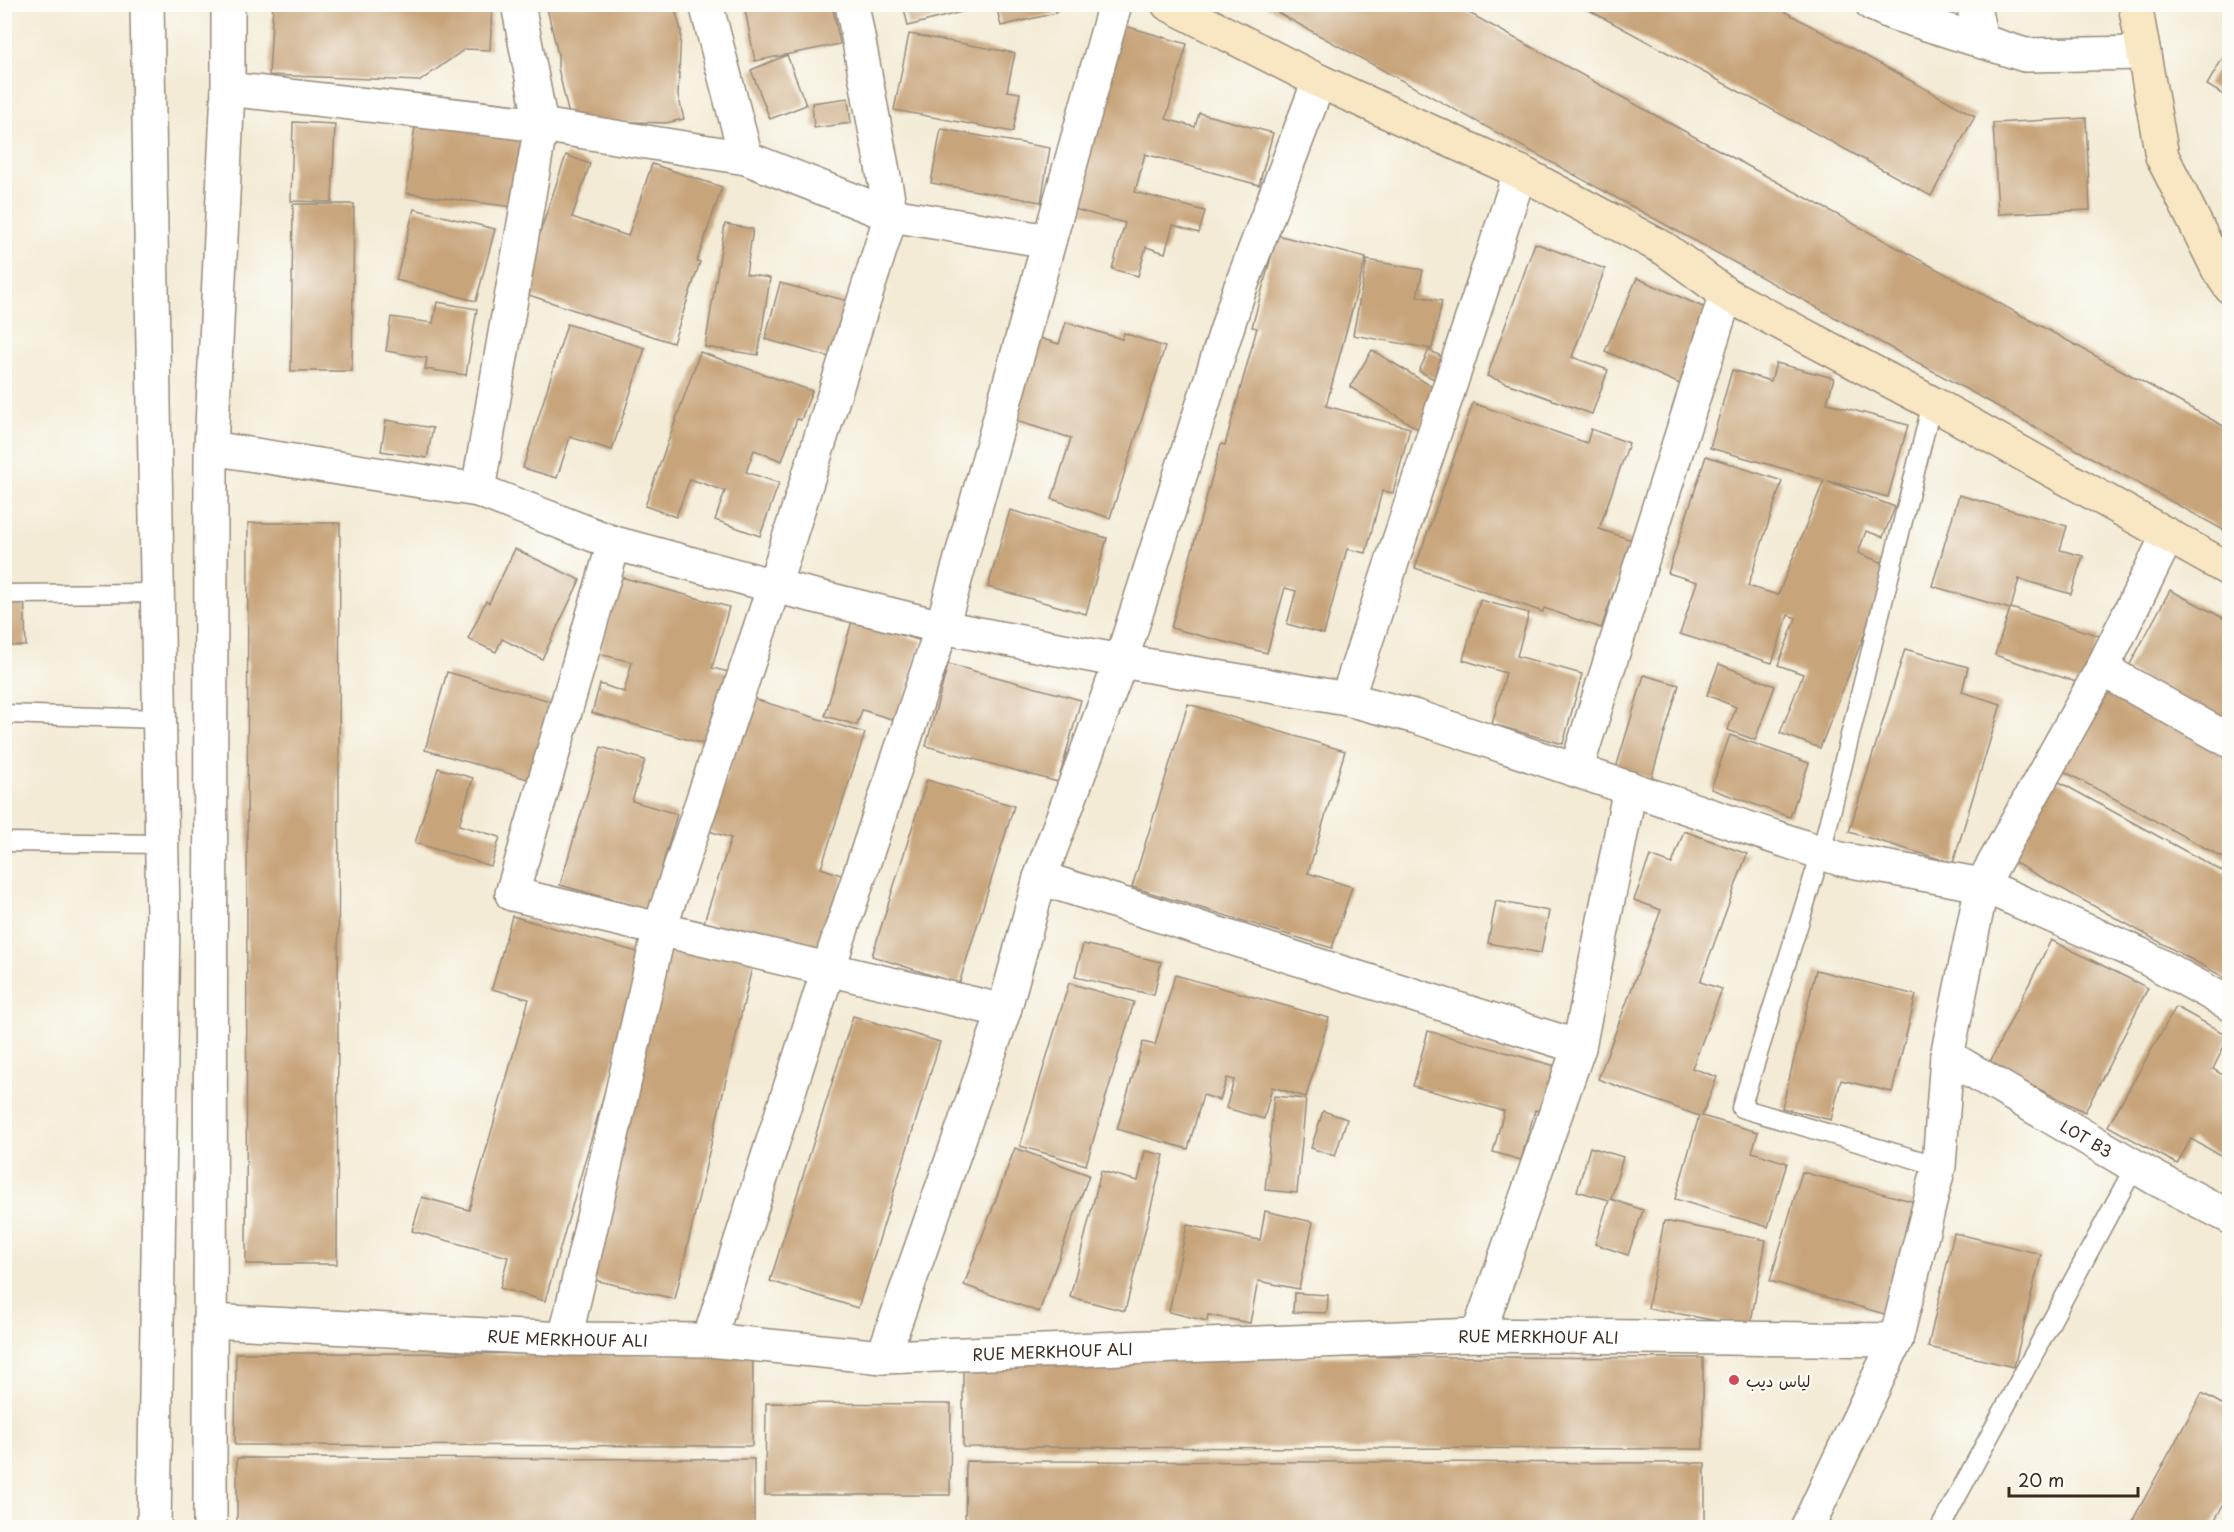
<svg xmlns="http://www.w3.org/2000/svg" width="2234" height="1532" font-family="'Playpen Sans','Playpen Sans Arabic',sans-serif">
<rect width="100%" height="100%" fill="#fdfcf7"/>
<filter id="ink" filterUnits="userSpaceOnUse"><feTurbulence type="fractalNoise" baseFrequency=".0167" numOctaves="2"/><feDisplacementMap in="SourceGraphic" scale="12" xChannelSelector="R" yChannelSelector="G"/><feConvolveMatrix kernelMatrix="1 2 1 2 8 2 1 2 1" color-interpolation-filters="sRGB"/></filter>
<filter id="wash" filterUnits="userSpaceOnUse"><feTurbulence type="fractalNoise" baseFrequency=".008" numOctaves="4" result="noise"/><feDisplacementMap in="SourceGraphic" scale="24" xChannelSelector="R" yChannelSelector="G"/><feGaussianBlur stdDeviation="1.35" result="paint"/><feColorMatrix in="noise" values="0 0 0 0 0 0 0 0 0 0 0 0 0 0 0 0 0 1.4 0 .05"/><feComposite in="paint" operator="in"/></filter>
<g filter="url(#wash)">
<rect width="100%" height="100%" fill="#f3ebd5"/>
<g id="blocks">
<g fill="#c7a47a">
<polygon points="273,4 492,4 490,50 465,49 420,81 269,75"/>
<polygon points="546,4 691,4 675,9 681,31 678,95 684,119 666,123 570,120 558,68 558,54"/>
<polygon points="744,4 832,4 840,44 755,61"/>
<polygon points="903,4 968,4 969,10 908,26"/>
<polygon points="999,4 1055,4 1056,13 1001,26 996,5"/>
<polygon points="1262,4 1453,4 1662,119 2229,429 2229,533"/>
<polygon points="1578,4 1771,4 1975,116 1931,196"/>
<polygon points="1122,25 1187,44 1166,119 1195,127 1199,113 1273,133 1259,185 1145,154 1135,192 1205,211 1199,233 1173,225 1165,253 1146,247 1138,276 1112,269 1125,223 1070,208"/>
<polygon points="909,34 1015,53 1007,91 1020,93 1013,132 894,110"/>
<polygon points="2229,47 2229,98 2207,85"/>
<polygon points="787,55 806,105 770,119 751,70"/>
<polygon points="848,98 851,123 814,128 812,103"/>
<polygon points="2086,118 2090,210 1998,214 1993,123"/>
<polygon points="416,119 523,134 513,207 406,193"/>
<polygon points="293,122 335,124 332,202 291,201"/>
<polygon points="941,129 1050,148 1041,202 931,183"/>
<polygon points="566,155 590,164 572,217 628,236 652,164 722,187 697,261 700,262 673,343 520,292"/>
<polygon points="293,204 354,204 352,371 291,371"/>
<polygon points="414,209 495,229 476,301 396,280"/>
<polygon points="725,224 753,229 746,274 770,278 758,355 705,347"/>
<polygon points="1277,235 1366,258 1326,406 1410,428 1393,493 1382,491 1366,553 1347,549 1324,634 1287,624 1296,591 1285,588 1267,653 1171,628 1221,444 1225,445 1257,328 1252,327"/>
<polygon points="1535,243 1605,269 1572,357 1608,370 1592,414 1487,376"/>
<polygon points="1367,260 1423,270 1417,296 1442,301 1432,349 1353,335"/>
<polygon points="1637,278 1712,311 1680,384 1605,351"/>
<polygon points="780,283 848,301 833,358 765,339"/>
<polygon points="437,302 477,309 466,375 425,369 427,358 386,351 391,317 433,323"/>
<polygon points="1066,322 1122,339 1124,333 1165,347 1110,518 1052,499 1071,438 1010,419 1036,337 1059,344"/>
<polygon points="567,324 645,348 612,450 570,437 557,478 523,468"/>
<polygon points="1372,350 1441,392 1418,429 1350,387"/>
<polygon points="1429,350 1452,362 1441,383 1419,371"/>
<polygon points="700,352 812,391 801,420 797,419 782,461 754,450 746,472 779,483 760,536 715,520 725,491 690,479 676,517 645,506"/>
<polygon points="1776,363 1834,378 1827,403 1908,425 1888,497 1828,481 1895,507 1883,537 1866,531 1858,553 1891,566 1820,748 1780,733 1803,674 1778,665 1796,618 1788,615 1772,663 1680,634 1697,582 1668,573 1706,456 1782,481 1748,586 1778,595 1824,480 1710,448 1732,370 1771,381"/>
<polygon points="1473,403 1587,443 1591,429 1629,443 1599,529 1632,540 1601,628 1544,608 1543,612 1415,568"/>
<polygon points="386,420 433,428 427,458 381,451"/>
<polygon points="1959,495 2067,526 2060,550 2083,556 2071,594 2019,579 2011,608 2100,636 2085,685 1995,655 2010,609 1932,586"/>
<polygon points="1010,510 1107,538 1086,614 988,587"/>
<polygon points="248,523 340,523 337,1264 246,1264"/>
<polygon points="515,549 580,580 542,659 502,639 496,652 468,639 486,601 489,603"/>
<polygon points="621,577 729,607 712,668 729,672 708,745 592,713 600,684 624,692 632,662 599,654"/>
<polygon points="2170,590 2229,621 2229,724 2127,670"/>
<polygon points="24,592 26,646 4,646 4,593"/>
<polygon points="1480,600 1529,613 1517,656 1582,674 1563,744 1492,724 1506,673 1463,660"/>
<polygon points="852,621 922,641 898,721 862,710 857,725 825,716"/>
<polygon points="1905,649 1968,667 1962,692 2001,704 1953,863 1849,832"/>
<polygon points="948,664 1081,700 1058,782 926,746"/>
<polygon points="1719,664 1775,686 1755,740 1728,730 1736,707 1707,695"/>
<polygon points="447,672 561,704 539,782 425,750"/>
<polygon points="1644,675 1679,685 1651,779 1616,768"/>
<polygon points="2100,686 2229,756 2229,861 2056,767"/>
<polygon points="751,698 865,733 821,868 844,876 817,958 704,922 731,838 709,831"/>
<polygon points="1188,704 1345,751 1308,873 1352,887 1332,948 1132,887"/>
<polygon points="1730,735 1809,763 1790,817 1711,789"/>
<polygon points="601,747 645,760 632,801 677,814 650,910 560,885"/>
<polygon points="438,768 473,778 459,825 500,837 491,866 415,843"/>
<polygon points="2050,777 2229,875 2229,980 2006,858"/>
<polygon points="927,780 1014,806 959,984 872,956"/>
<polygon points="1684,831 1747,854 1700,982 1722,989 1692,1068 1717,1077 1702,1116 1758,1132 1752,1152 1787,1163 1768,1227 1675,1199 1699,1116 1598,1079 1661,910 1634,900 1650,856 1672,864"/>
<polygon points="1496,901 1549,911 1541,953 1488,943"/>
<polygon points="512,916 644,954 545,1301 500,1288 508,1257 412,1231 422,1197 469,1210 529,999 492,989"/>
<polygon points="666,939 754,959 675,1299 586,1278"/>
<polygon points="2051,940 2148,988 2085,1112 1989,1064"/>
<polygon points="1083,944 1161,962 1154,995 1075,977"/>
<polygon points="1816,970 1916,995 1892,1092 1841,1080 1831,1120 1782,1108"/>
<polygon points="1175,975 1329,1018 1306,1097 1272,1087 1264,1119 1226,1108 1234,1080 1227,1078 1220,1100 1203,1095 1188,1149 1117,1129 1143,1042 1155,1045"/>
<polygon points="1069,983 1134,1002 1086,1165 1020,1146"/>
<polygon points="2176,1007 2229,1036 2213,1069 2229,1079 2229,1160 2191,1139 2177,1164 2108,1126"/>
<polygon points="853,1016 940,1042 858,1308 770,1281"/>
<polygon points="1428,1031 1563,1068 1550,1114 1535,1110 1521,1160 1493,1152 1504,1111 1413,1086"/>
<polygon points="1274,1096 1306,1099 1297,1193 1265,1190"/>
<polygon points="1323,1111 1347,1119 1335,1156 1311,1148"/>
<polygon points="1590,1147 1623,1157 1611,1199 1643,1210 1628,1255 1595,1244 1609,1200 1577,1191"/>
<polygon points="1015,1148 1089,1175 1039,1312 964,1285"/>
<polygon points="1145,1151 1164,1155 1125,1311 1070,1297 1101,1171 1138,1181"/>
<polygon points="1802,1172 1919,1203 1888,1315 1770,1281"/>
<polygon points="1265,1211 1313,1222 1299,1289 1258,1281 1250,1323 1208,1315 1207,1321 1169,1312 1187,1225 1260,1240"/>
<polygon points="1664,1221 1766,1240 1750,1327 1648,1308"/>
<polygon points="1954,1233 2041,1254 2014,1367 1928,1347"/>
<polygon points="1294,1293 1328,1295 1327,1313 1293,1312"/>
<polygon points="236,1353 753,1354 752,1446 235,1445"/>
<polygon points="963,1355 1703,1358 1703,1449 963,1447"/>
<polygon points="2202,1393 2229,1408 2229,1494 2211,1527 2129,1527"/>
<polygon points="766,1403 951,1404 950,1495 765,1495"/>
<polygon points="237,1458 754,1459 754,1527 237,1527"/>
<polygon points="966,1461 1705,1463 1705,1527 965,1527"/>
</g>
</g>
</g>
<g filter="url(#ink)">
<use href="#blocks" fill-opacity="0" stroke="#978a7a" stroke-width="1.5"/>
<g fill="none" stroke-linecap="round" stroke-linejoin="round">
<g stroke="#978a7a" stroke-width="21">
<g id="lane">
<polyline points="1932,403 1821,853 1741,1108 1939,1166"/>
<polyline points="4,594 158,593"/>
<polyline points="4,714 160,719"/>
<polyline points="4,842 162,844"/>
<polyline points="1940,1528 2135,1166"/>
</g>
</g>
<g stroke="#978a7a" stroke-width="36">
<g id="street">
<polyline points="147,4 163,918 154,1528"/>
<polyline points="706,4 746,158"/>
<polyline points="1872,4 1892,13 2025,55 2144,53"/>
<polyline points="1973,4 1982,42"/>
<polyline points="228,89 541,125 746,158 891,215 1049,241"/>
<polyline points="211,448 478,490 614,543 774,586 942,627 1121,661 1347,699 1417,717 1840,859 1982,885 2139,954 2230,1004"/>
<polyline points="478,490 541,125 518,4"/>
<polyline points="614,543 512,894 1004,1011"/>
<polyline points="2102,669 2230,741"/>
<polyline points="1347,699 1520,172"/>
<polyline points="1576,770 1726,294"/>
<polyline points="1040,878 1579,1047"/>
<path id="s1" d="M1947,1056l208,122 75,39"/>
<path id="s2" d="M210,1321l355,18 144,1 174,17 595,-22 418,5"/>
<polyline points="1478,1335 1579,1047 1630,788"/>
<polyline points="565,1339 660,928 774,586 891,215 852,4"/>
<polyline points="709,1340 828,970 942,627 1115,4"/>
<polyline points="883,1357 1004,1011 1040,878 1121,661 1238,294 1319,81"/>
<polyline points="210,1528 211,448 228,89 228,4"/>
<polyline points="1807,1528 1896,1340 1939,1166 1947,1056 1982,885 2102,669 2168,535"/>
</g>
</g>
<g stroke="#978a7a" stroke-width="36">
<g id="secondary">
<polyline points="1168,4 1319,81 1520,172 1665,249 1726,294 1932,403 2230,570"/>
<polyline points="2135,4 2162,156 2218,269 2230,287"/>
</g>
</g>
<use href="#lane" stroke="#fff" stroke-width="18"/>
<use href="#street" stroke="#fff" stroke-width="33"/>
<use href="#secondary" stroke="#f9e7c3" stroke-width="33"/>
</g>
</g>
<circle fill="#d1495b" stroke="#fdfcf7" stroke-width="2" cx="1734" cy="1380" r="6"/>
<g text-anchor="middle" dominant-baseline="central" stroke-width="4.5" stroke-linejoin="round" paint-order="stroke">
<g font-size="16" fill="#3b2a1e" stroke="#fdfcf7">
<text stroke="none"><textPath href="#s1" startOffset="162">LOT B3</textPath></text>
<text stroke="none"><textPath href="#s2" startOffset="1330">RUE MERKHOUF ALI</textPath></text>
<text stroke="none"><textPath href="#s2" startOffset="358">RUE MERKHOUF ALI</textPath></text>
<text stroke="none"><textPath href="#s2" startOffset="844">RUE MERKHOUF ALI</textPath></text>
</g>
<g font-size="16" fill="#3b2a1e" stroke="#fdfcf7" text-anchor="start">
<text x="1746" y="1380">لياس ديب</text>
</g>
</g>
<rect width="2234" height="1532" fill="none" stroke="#fdfcf7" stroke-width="24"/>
<path d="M2009 1487v9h129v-9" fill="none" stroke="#3b2a1e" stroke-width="3"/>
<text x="2018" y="1487" font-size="18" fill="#3b2a1e" stroke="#fdfcf7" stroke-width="4.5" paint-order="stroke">20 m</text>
</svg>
